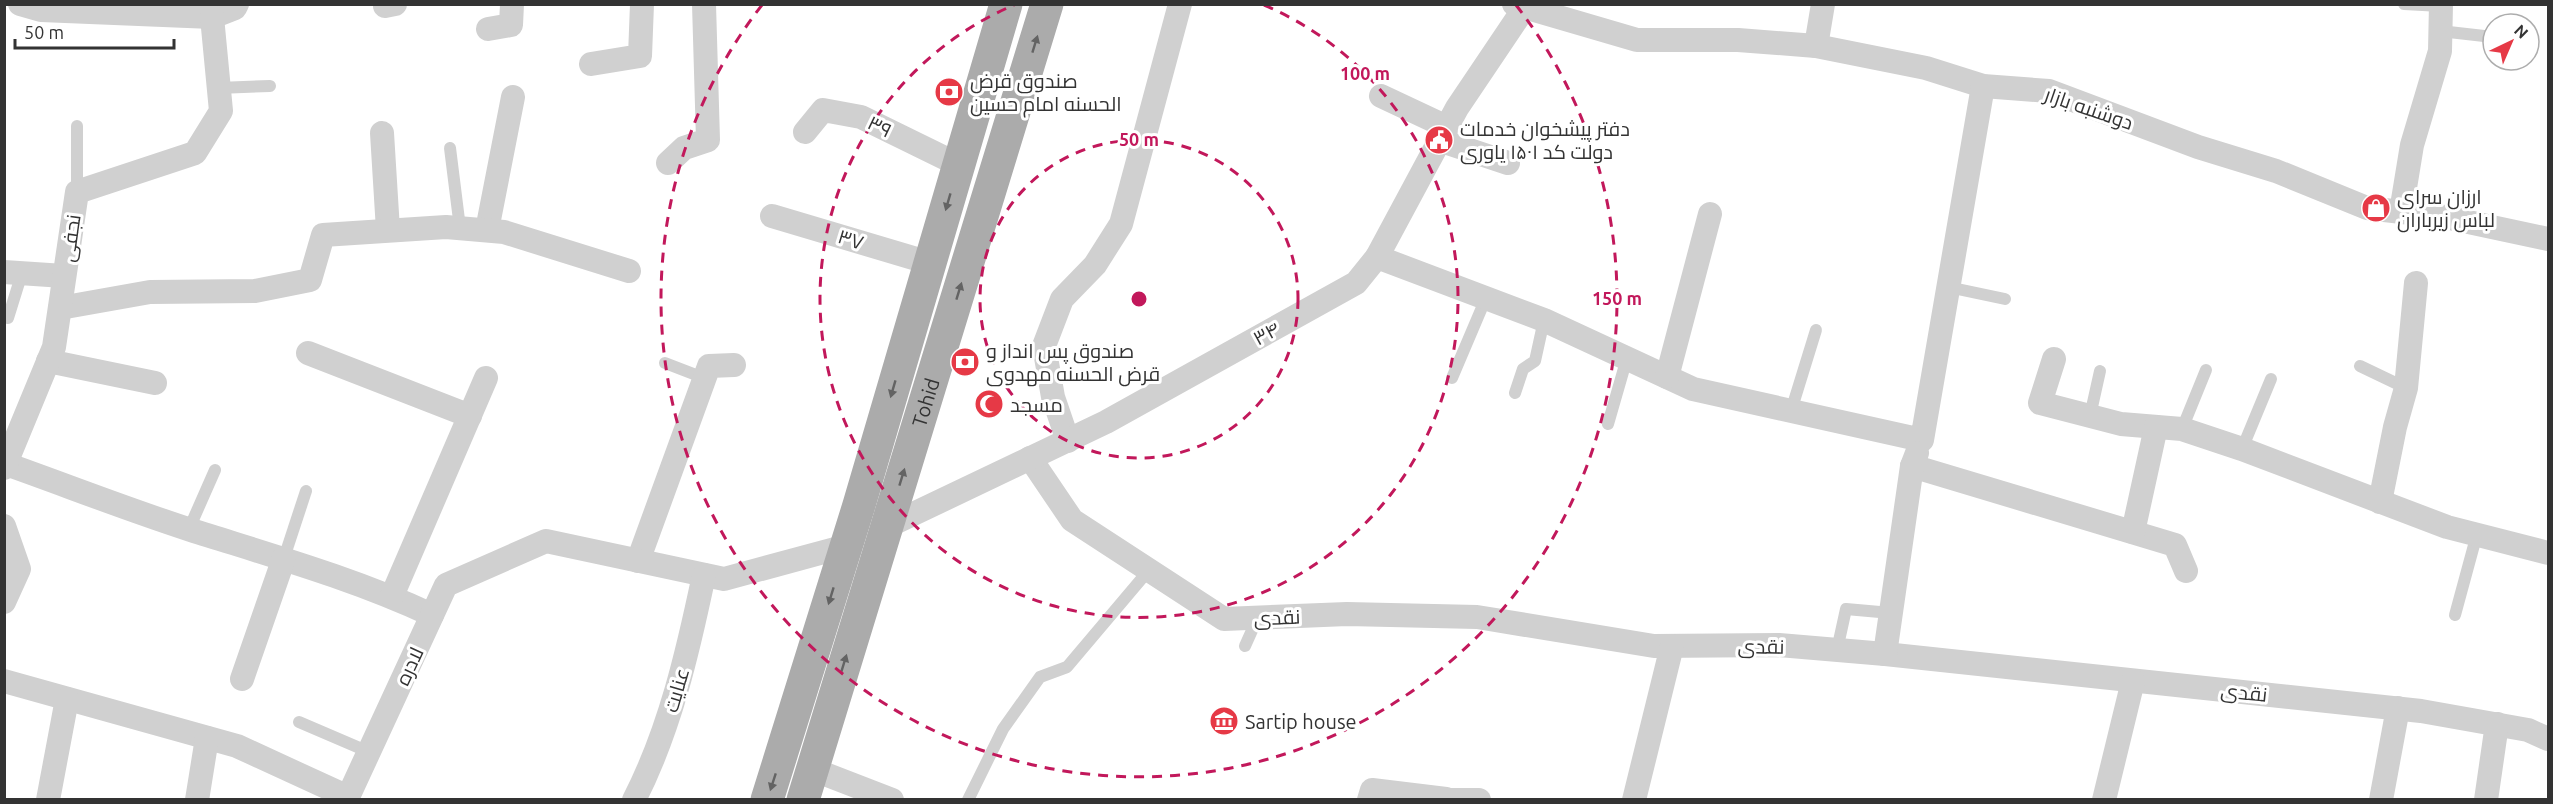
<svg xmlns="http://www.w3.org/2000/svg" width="2553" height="804" font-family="Ubuntu,Cairo,sans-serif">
<rect width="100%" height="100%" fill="#fff"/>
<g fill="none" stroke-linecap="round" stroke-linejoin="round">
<g stroke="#d0d0d0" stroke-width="12">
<polyline points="2404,4 2441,6"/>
<polyline points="2440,31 2493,37"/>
<polyline points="218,88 270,86"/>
<polyline points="450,148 460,228"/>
<polyline points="77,192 77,126"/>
<polyline points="1948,287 2005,299"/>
<polyline points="8,318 22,273"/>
<polyline points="665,363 704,378"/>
<polyline points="2360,366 2406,388"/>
<polyline points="1452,378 1486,298"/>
<polyline points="1515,393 1523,369 1535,361 1544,320"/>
<polyline points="1791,411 1816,330"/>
<polyline points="2090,416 2100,371"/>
<polyline points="1608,424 1627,358"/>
<polyline points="2182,429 2206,370"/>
<polyline points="2242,449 2271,379"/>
<polyline points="189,529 215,470"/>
<polyline points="284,558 306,491"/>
<polyline points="2455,615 2477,534"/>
<polyline points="1245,646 1258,617"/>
<polyline points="1837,650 1846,609 1891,613"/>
<polyline points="299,722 369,752"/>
<polyline points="968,800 1003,729 1040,677 1067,667 1149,570"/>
</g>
<g stroke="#d0d0d0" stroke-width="24">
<polyline points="20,4 41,10 212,17 235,8 237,4"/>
<polyline points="1514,4 1637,40 1738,40 1816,46 1926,68 1983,86 2049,91 2198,147 2276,171 2367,208 2445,217 2548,239"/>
<polyline points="385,6 395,4"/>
<polyline points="488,29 511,25 512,4"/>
<polyline points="1816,46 1823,4"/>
<polyline points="591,64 640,56 642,4"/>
<polyline points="1381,96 1447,127"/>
<polyline points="805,132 823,110 861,117 959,165"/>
<polyline points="382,133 388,230"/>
<polyline points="1439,140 1508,163"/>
<polyline points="668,163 684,148 708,140 704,4"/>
<polyline points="2401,212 2412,145 2440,51 2441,4"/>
<polyline points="772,216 930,263"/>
<polyline points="487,230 513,97"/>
<polyline points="1377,257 1544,320 1693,389 1922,440 1983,86"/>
<polyline points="4,272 64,276"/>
<polyline points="60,308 150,292 255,291 310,280 323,235 446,227 504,232 629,271"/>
<polyline points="308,353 470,416"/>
<polyline points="2054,359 2040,403 2121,424 2182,429 2242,449 2447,527 2548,553"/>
<polyline points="48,361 155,383"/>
<polyline points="1667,377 1710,214"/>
<polyline points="1068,441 1053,397 1044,346 1062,299 1095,265 1121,224 1180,4"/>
<polyline points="1030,458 1072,520 1224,619 1347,614 1477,617 1654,646 1779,645 1885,654 2421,711 2528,730 2548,739"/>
<path d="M6,464c62,22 123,46 185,66 82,26 164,49 241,85"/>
<polyline points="1912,466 2175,545 2186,571"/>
<polyline points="4,468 54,347 77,192 195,153 221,111 212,17"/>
<polyline points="2380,502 2395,427 2406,388 2416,283"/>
<polyline points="4,526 19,569 4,602"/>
<polyline points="886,527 1106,422 1356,283 1377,257 1457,108 1525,7"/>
<polyline points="2133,532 2156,427"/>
<polyline points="638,561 709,366 734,365"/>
<polyline points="392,596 486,378"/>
<polyline points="1885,654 1912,466 1917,453"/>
<polyline points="242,679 284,558"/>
<polyline points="4,681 237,746 348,797 446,585 546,541 724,579 846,546"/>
<polyline points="812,769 892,800"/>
<polyline points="48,800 67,699"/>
<polyline points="197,800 207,738"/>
<path d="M634,800c36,-70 54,-149 70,-225"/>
<polyline points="1369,800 1372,790 1446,799"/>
<polyline points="1446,800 1479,800"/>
<polyline points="1634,800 1672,646"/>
<polyline points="2104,800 2133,681"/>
<polyline points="2381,800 2398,708"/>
<polyline points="2486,800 2497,724"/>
</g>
<g stroke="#ababab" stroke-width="33">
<polyline points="767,800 859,505 1006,4"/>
<path id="s1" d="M803,800l244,-796"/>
</g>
</g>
<defs><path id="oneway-solid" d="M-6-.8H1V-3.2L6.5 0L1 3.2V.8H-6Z" transform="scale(1.5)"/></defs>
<g fill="#636363">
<use href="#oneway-solid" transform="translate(1035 44) rotate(-73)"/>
<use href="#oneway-solid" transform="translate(948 202) rotate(106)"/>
<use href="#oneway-solid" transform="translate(959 291) rotate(-73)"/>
<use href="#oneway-solid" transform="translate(893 389) rotate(106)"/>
<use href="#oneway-solid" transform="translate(902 477) rotate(-73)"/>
<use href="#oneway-solid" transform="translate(831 596) rotate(107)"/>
<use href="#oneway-solid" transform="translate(844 663) rotate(-73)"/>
<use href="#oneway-solid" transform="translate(773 782) rotate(108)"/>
</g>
<g fill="none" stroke="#c2185b" stroke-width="3" stroke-dasharray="10 8">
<circle cx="1139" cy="299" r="159"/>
<path d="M1264 5A319 319 0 1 1 1014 5"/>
<path d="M1516 5A478 478 0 1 1 762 5"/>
</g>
<defs>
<g id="bank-disc" transform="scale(1.5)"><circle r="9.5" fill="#e63946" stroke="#fff"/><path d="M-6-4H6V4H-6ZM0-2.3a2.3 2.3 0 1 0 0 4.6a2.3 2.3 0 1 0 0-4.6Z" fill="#fff"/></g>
<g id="civic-disc" transform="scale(1.5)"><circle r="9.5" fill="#e63946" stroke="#fff"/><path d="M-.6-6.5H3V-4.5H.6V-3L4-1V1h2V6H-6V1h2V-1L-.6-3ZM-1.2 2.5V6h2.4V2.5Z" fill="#fff"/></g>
<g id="shop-disc" transform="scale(1.5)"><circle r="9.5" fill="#e63946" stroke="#fff"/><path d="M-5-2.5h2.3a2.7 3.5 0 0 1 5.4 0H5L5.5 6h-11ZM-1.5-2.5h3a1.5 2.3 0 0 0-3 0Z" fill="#fff"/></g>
<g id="mosque-disc" transform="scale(1.5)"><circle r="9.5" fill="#e63946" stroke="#fff"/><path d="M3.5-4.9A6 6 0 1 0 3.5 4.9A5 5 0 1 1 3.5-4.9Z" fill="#fff"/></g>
<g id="museum-disc" transform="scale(1.5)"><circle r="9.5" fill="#e63946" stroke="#fff"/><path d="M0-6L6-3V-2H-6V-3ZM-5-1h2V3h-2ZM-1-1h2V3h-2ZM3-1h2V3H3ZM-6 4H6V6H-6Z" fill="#fff"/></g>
</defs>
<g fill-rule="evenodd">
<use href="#bank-disc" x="949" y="92"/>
<use href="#civic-disc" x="1439" y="140"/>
<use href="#shop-disc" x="2376" y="208"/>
<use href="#bank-disc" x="965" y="362"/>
<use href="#mosque-disc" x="989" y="404"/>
<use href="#museum-disc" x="1224" y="721"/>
</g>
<g text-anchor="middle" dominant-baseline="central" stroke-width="6" stroke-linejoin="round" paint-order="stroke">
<g font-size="20" fill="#333" stroke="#fff" text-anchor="start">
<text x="970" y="80">صندوق قرض<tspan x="970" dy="23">الحسنه امام حسین</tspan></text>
<text x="1460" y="128">دفتر پیشخوان خدمات<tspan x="1460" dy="23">دولت کد ۱۵۰۱ یاوری</tspan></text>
<text x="2397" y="196">ارزان سرای<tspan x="2397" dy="23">لباس زیرباران</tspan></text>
<text x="986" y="350">صندوق پس انداز و<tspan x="986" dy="23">قرض الحسنه مهدوی</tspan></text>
<text x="1010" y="404">مسجد</text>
<text x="1245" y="721">Sartip house</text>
</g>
<g font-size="20" fill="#333" stroke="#fff">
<text transform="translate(2089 108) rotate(19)">دوشنبه بازار</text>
<text transform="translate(880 126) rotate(26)">۳۹</text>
<text transform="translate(70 238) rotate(-82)">نجفی</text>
<text transform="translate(851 239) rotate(17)">۳۷</text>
<text transform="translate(1266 333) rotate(-29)">۳۴</text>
<text stroke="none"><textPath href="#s1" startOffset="416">Tohid</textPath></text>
<text transform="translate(1277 617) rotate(-2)">نقدی</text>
<text transform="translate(1761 646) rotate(1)">نقدی</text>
<text transform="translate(409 666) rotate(-65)">لادره</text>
<text transform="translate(676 690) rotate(-74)">عنایت</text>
<text transform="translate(2244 692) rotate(6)">نقدی</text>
</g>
</g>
<circle cx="1139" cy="299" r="9" fill="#c2185b" stroke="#fff" stroke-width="3"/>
<g font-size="18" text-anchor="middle" font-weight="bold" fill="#c2185b" stroke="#fff" stroke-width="6" stroke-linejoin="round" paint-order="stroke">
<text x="1365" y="80">100 m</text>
<text x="1139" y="146">50 m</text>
<text x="1617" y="305">150 m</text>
</g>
<rect width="2553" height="804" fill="none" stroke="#333333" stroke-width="12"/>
<g transform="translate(2511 42) rotate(44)"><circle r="28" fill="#ffffff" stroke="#adadad" stroke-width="1.5"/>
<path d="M0-4.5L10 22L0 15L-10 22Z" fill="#e63946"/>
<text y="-9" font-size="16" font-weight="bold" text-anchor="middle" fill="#333333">N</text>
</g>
<path d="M15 39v9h159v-9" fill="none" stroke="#333333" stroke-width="3"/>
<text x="24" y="39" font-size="18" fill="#333333" stroke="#ffffff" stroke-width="4.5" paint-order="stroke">50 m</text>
</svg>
